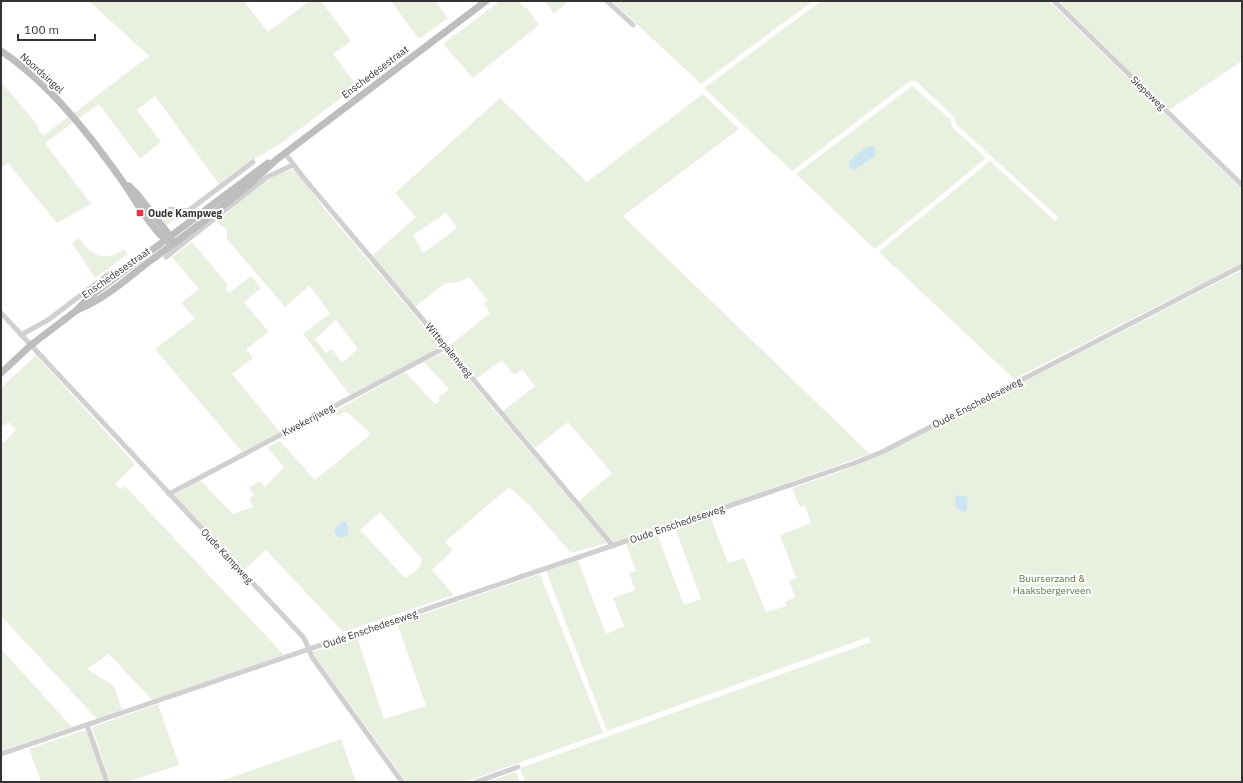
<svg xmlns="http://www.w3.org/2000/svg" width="1243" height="783" font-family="'IBM Plex Sans',sans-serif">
<rect width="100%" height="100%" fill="#fff"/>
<g fill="#eaf0e0" fill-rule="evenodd">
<polygon points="89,1 244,1 268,32 310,1 321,1 351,41 333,54 357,86 280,144 247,163 219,184 155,96 137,110 161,142 140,159 99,104 78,119 74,113 149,56"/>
<polygon points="391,1 435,1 448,18 419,39"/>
<polygon points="500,1 519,1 524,8 526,7 539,25 473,78 443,44"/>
<polygon points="545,1 569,1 554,14"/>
<polygon points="612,1 813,1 701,84"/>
<polygon points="821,1 1049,1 1242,189 1242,263 1014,379 879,252 990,161 1055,221 1059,218 956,124 955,118 916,81 910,81 792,171 704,88"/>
<polygon points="1058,1 1242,1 1242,61 1169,110"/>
<polygon points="1,82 36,123 39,131 43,136 68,117 72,123 45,143 91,204 57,223 8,163 1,168"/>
<polygon points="912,86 951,120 952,127 986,158 875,249 796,174"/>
<path d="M703,94l36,35 -116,87 247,238 -255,89 -2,-1 -35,-40 34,-29 -44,-51 -33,26 -32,-37 32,-25 -13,-17 -8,6 -12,-15 -26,19 -28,-32 42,-34 -6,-9 4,-3 -19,-24 -10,5 -15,2 -29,23 -43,-51 44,-39 -21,-24 105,-95 87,84zM446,213l11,15 -34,25 -10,-18z"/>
<path d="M295,169l28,38 116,137 -3,6 -86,45 -47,-61 27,-21 -18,-24 -3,-3 -24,21 -58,-68v-9l-10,-8c20,-17 52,-50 78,-53zM336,320l22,29 -16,14 -10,-14 -6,4 -11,-14z"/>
<polygon points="172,211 184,212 167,225 164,225 162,217 167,212"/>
<path d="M79,238c12,18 26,25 45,11l4,5 -33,24 -23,-35z"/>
<polygon points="192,242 228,285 225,288 229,293 251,276 261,288 244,302 269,332 246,349 253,358 232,374 280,432 242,452 155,349 195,318 181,303 199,289 172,257"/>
<polygon points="1242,270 1242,782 525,782 520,769 523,767 871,642 868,637 607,731 546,571 578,560 606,634 624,626 613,598 635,590 629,573 636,571 626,544 657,534 684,605 701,599 675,528 710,516 728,563 744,558 766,612 787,606 785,602 795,597 789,581 796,578 780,535 811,523 805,506 800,507 792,488 848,469 881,455"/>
<path d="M442,353l5,1 160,189 -36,10 -41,-47 -21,-19 -64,55 8,8 -21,20 22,25 -111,37 -77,-82 -22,20 -68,-71 -2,-4 26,-15 33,34 20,-7 -4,-9 5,-3 -5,-8 11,-6 5,6 19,-20 -17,-20 13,-6 35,39 56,-46 -23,-21 -4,-1 -6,4 -5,-4 72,-40 30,32 5,-4 -2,-3 11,-8 -25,-27zM380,512l42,47c-1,10 -9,14 -17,19l-45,-48zM343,522l6,3 -11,12 -4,-4z"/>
<polygon points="36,355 135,464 115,484 121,489 125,486 284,655 152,700 109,654 87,669 114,686 122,710 97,719 1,616 1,445 16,430 8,422 3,426 1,423 1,388"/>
<polygon points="540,574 603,733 465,782 406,782 312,652 357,637 384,719 426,706 397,623"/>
<polygon points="1,649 72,727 1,751"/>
<polygon points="158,704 179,765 127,782 110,782 92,727"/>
<polygon points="85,730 87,731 105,782 41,782 29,749"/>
<polygon points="341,739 356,782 218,782"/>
<polygon points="516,772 520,782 487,782 512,773"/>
</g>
<g fill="#cce6f1">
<path d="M873,146l3,4 -1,6 -20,14 -6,-2v-6c6,-6 14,-16 24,-16z"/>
<polygon points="956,495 968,497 967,508 965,513 955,507"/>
<polygon points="342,522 346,522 349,527 348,535 342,538 338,537 334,533 335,528"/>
</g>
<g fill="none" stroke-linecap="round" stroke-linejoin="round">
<g stroke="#d0d0d0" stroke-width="5">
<polyline points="607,1 633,25"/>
<polyline points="1054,1 1242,185"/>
<polyline points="285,153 303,177 613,546"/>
<polyline points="153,218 169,209 188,211 253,162"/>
<polyline points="166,257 267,177 293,165"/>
<polyline points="1,313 304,638 312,657 402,782"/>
<polyline points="21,335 48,320 110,273"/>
<polyline points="169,494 446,347"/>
<polyline points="87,725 107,782"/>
<polyline points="1,754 855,463 882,452 1242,266"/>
<polyline points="476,782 518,767"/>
</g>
<g stroke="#bdbdbd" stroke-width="7">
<path d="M1,51c48,32 89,84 122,131 11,16 30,50 46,60"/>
<polyline points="129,186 137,194 170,236 172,240"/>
<path d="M77,310c26,-10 47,-29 69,-46 45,-33 90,-66 130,-104l210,-159"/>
<polyline points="1,373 31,345 77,310 88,298 268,163"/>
</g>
</g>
<rect fill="#f5294a" stroke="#fff" stroke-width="1.5" x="136" y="209" width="8" height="8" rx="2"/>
<g text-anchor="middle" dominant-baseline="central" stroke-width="4" stroke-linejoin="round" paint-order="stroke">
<g font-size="10" fill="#333" stroke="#fff">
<text transform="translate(375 72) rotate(-37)">Enschedesestraat</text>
<text transform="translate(42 73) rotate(42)">Noordsingel</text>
<text transform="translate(1148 93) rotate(44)">Siepeweg</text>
<text transform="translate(116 273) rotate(-35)">Enschedesestraat</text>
<text transform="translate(449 350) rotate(50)">Wittepalenweg</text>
<text transform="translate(977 403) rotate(-27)">Oude Enschedeseweg</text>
<text transform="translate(308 420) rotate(-28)">Kwekerijweg</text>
<text transform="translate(677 524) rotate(-19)">Oude Enschedeseweg</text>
<text transform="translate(227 556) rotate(47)">Oude Kampweg</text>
<text transform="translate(370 629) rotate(-19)">Oude Enschedeseweg</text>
</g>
<g font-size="10" font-weight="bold" fill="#333" stroke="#fff" text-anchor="start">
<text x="148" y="213">Oude Kampweg</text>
</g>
<g font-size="10" fill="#5b743a" stroke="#fff">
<text x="1052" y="578">Buurserzand &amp;<tspan x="1052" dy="12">Haaksbergerveen</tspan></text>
</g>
</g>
<rect width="1243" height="783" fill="none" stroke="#333333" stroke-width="4"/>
<path d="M18 34v6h77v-6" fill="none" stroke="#333333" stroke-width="2"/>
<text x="24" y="34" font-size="12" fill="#333333" stroke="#ffffff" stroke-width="3" paint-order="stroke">100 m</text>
</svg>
